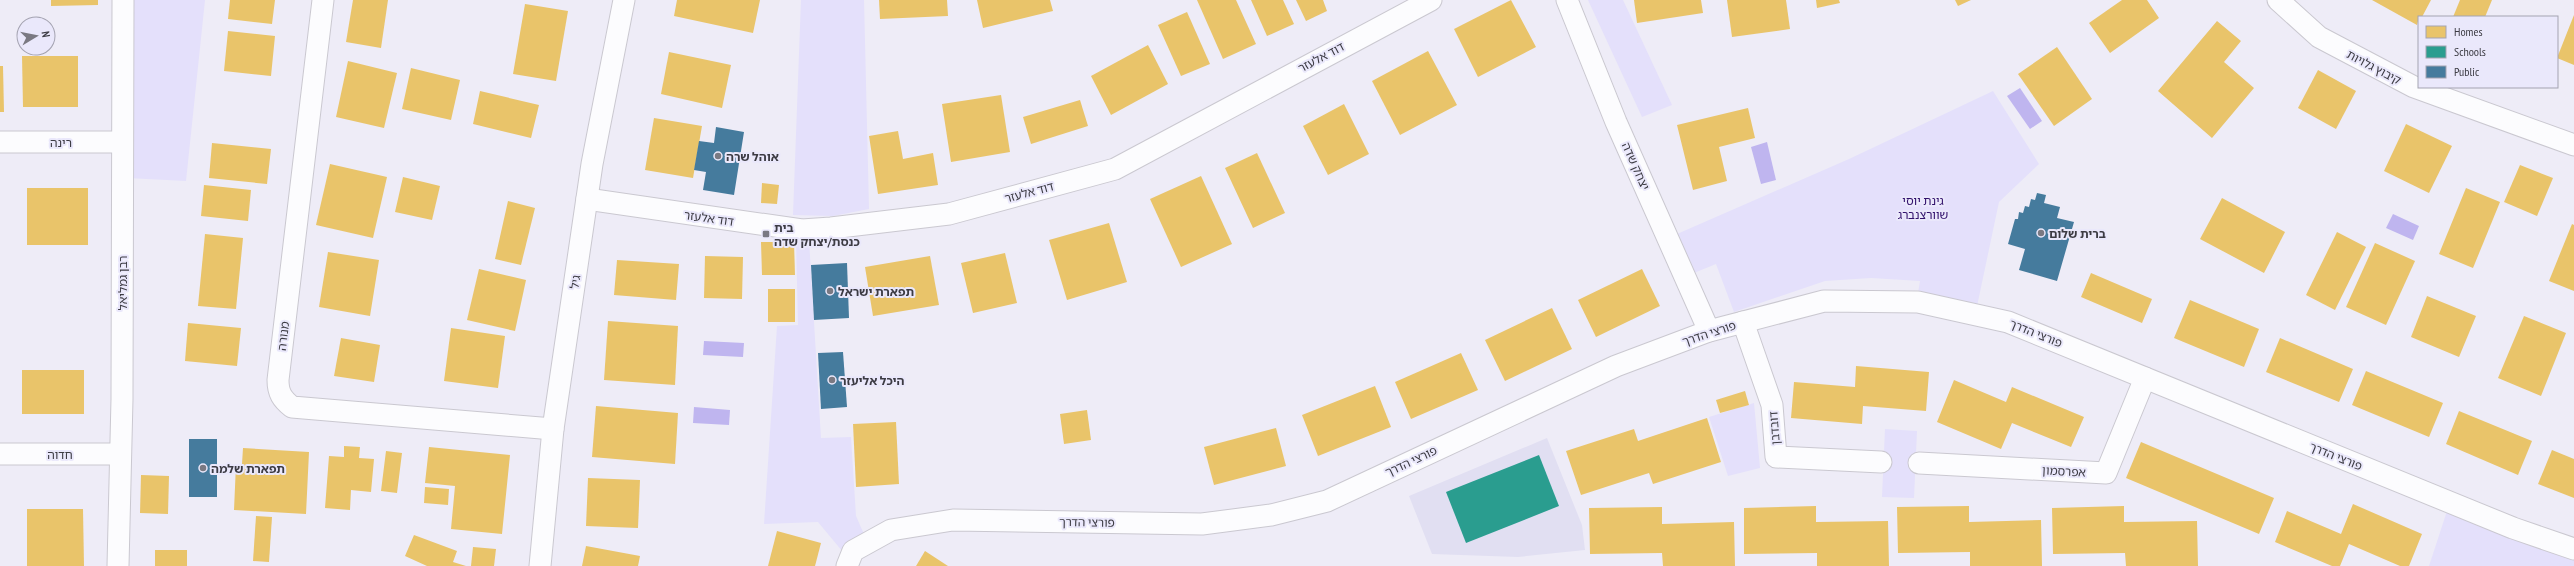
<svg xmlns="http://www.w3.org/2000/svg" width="2574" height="566" font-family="'PT Sans Narrow','Noto Sans Hebrew',sans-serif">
<rect width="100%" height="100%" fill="#eeecf7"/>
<polygon fill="#e1dff2" points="1547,438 1582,525 1585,550 1518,557 1432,554 1409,496"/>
<g fill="#e4e0fb">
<polygon points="133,0 205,0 186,181 127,178"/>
<polygon points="801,0 864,0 869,209 833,216 793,215"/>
<polygon points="1588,0 1623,0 1672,105 1642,117"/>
<polygon points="1993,91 2039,164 1999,202 1976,311 1917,299 1920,281 1871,278 1825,281 1734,312 1716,264 1694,273 1677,234 1849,159"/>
<polygon points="809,239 821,438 851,437 856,516 867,541 848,558 818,522 764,524 777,326 798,325 796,240"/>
<polygon points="1754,403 1760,468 1728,476 1709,417"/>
<polygon points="1885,429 1917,431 1914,498 1882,497"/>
<polygon points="2448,508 2574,555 2574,566 2429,566"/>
</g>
<g fill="#bfb5ef">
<polygon points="2020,88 2042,121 2030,129 2007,96"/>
<polygon points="1767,142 1776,180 1761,184 1751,147"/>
<polygon points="2393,214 2419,226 2413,240 2386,228"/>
<polygon points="704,341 744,343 743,357 703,355"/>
<polygon points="694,407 730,410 729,425 693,423"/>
</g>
<g fill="#e9c46a">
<polygon points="51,0 98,0 98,5 51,6"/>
<polygon points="230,0 275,0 272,24 228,19"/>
<polygon points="353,0 388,0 381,48 346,42"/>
<polygon points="677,0 760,0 753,33 674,16"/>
<polygon points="879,0 947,0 948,16 880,19"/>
<polygon points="977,0 1050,0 1053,11 983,28"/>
<polygon points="1197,0 1236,0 1256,44 1223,59"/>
<polygon points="1251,0 1283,0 1294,24 1267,36"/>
<polygon points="1296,0 1323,0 1327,11 1306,21"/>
<polygon points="1511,0 1536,47 1478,77 1454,29"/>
<polygon points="1634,0 1701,0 1703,13 1637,23"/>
<polygon points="1727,0 1786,0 1790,29 1732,37"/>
<polygon points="1816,0 1839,0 1840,3 1817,8"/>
<polygon points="1955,0 1971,0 1958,6"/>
<polygon points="2122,0 2147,0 2159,18 2110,53 2089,23"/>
<polygon points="2372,0 2431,0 2422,17 2419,17 2417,25"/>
<polygon points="2460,0 2492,0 2485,17 2453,17"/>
<polygon points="525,4 568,11 556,81 513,74"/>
<polygon points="1187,12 1210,64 1181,76 1158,25"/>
<polygon points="2574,15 2574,65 2557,58"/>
<polygon points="2217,21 2241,41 2224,62 2254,88 2212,138 2158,91"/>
<polygon points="228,31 275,36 271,76 224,71"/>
<polygon points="1148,45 1168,84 1111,115 1091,76"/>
<polygon points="2057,47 2092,99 2054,126 2018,74"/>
<polygon points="1428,51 1457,105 1400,135 1372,81"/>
<polygon points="669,52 731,65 722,108 661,94"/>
<polygon points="22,56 78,56 78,107 23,107"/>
<polygon points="348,61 397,73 384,128 336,117"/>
<polygon points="0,66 3,66 4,112 0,112"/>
<polygon points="411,68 460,80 451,120 402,109"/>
<polygon points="2318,70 2356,91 2336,129 2298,108"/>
<polygon points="480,91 539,105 531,138 473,124"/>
<polygon points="1001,95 1010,152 951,162 942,104"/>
<polygon points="1080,100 1088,126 1031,144 1023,117"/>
<polygon points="1344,104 1369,154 1328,175 1303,126"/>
<polygon points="1748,108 1755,138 1719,147 1727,181 1693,190 1677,125"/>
<polygon points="654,118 702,126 693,178 645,170"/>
<polygon points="2406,124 2452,146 2429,193 2384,171"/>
<polygon points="898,131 903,159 933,153 938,185 878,194 869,136"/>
<polygon points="212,143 271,149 267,184 209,178"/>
<polygon points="1257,153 1285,213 1253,228 1225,168"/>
<polygon points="330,164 387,177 373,238 316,225"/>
<polygon points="2520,165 2553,178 2537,216 2504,202"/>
<polygon points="1201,176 1232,244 1181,267 1150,199"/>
<polygon points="403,177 440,186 432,220 395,212"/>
<polygon points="762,183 779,185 777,204 761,203"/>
<polygon points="204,185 251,190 248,221 201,216"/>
<rect x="27" y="188" width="61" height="57"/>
<polygon points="2466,188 2500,202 2473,268 2439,254"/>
<polygon points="2222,198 2285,232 2264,273 2200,239"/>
<polygon points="508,201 535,208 521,265 495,259"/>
<polygon points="1109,223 1127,282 1067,300 1049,240"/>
<polygon points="2572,224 2574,225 2574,291 2549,281"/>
<polygon points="2337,232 2366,247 2335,310 2306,295"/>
<polygon points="205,234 243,238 236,309 198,306"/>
<polygon points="761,242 794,242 795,275 762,275"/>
<polygon points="2375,243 2415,261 2386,325 2346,307"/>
<polygon points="328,252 379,260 370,316 319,307"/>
<polygon points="1005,253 1017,303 973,313 961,263"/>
<polygon points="705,256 743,257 742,299 704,298"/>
<polygon points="930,256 939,305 873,316 865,267"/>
<polygon points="617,260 679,264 676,300 614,295"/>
<polygon points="479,269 526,280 515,331 467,320"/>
<polygon points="1642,269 1660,306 1596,337 1578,300"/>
<polygon points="2091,273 2152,299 2142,323 2081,297"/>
<rect x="768" y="289" width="27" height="33"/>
<polygon points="2427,296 2476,316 2459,357 2411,337"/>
<polygon points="2190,300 2259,329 2244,367 2174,338"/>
<polygon points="1552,308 1572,349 1505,381 1485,340"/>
<polygon points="2524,316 2566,333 2541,396 2498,378"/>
<polygon points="608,321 678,326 675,385 604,380"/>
<polygon points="188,323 241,328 237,366 185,361"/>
<polygon points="451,328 505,336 498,388 444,381"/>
<polygon points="341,338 380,345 374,382 334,376"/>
<polygon points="2280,338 2353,369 2339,402 2266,372"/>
<polygon points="1461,353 1478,390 1411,419 1395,382"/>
<polygon points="1856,366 1929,372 1926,411 1863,406 1862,424 1791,418 1794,382 1855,387"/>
<rect x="22" y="370" width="62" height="44"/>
<polygon points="2366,371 2443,403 2429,437 2352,405"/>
<polygon points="1954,380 2006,402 2012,387 2084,417 2071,447 2012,423 2001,449 1937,422"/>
<polygon points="1375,386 1391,427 1318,456 1302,415"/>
<polygon points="1745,391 1749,405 1720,413 1716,400"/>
<polygon points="596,406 678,413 675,464 592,457"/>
<polygon points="1087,410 1091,440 1064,444 1060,414"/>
<polygon points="2459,411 2532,441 2518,475 2446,444"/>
<polygon points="1707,418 1721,462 1653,484 1649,473 1581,495 1566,451 1634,429 1638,441"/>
<polygon points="896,422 899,484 856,487 853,424"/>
<polygon points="1276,428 1286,466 1214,485 1204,447"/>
<polygon points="2141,442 2274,498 2259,534 2126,478"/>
<polygon points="344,446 360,447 359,458 374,459 371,492 351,490 350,510 325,508 329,456 344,457"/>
<polygon points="429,447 510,455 502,534 451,529 455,486 425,483"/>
<polygon points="243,448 309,452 306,514 234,510 236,464 242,464"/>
<polygon points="2552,450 2574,459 2574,498 2538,484"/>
<polygon points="386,451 402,453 397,493 381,491"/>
<polygon points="141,475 169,476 168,514 140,513"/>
<polygon points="588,478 640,480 638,528 586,526"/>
<polygon points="425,487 449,489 448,505 424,503"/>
<polygon points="2353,504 2422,534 2409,566 2400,566 2349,544 2340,566 2332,566 2275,542 2287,511 2341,534"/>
<polygon points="1816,506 1816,522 1888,521 1889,566 1817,566 1817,553 1744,554 1744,508"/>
<polygon points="1969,506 1969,522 2041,520 2042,566 1970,566 1970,552 1898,553 1897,507"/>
<polygon points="2124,506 2124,522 2197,521 2198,566 2126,566 2125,553 2053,554 2052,508"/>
<polygon points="1662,507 1662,524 1734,522 1735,566 1663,566 1662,553 1590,554 1589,508"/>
<polygon points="27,509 83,509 84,566 27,566"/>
<polygon points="256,516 272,517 269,562 253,561"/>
<polygon points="777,531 821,543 815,566 768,566"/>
<polygon points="414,535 457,551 453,562 466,566 427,566 405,556"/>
<polygon points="586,546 640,556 638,566 582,566"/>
<polygon points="473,547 496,549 494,566 471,566"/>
<rect x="155" y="550" width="32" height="16"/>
<polygon points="925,551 948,566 916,566"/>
</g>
<polygon fill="#2a9d8f" points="1539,455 1559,506 1466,543 1446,492"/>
<g fill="#457b9d">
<polygon points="716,127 744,132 734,195 703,190 706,172 694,170 699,141 714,143"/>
<polygon points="2037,193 2046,195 2044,203 2060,207 2057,218 2074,222 2057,281 2019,270 2025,249 2008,244 2015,219 2018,219 2019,212 2023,213 2025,206 2029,207 2031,199 2035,200"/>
<polygon points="847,263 849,318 814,320 811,265"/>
<polygon points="843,352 847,407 821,409 818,353"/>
<rect x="189" y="439" width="28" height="58"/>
</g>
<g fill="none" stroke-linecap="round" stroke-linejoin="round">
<g stroke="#cac8d0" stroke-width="23">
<g id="minor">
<path d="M323,0l-45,380c0,13 4,19 14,27l261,22"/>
<polyline points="1567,0 1616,122 1709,331"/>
<polyline points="2278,0 2319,37 2414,87 2574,145"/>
<polyline points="0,142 122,142"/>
<polyline points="587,199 802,230 831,228 949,214 1115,169 1431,0"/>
<polyline points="1743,322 1772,405 1776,457 1881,462"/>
<polyline points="0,454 120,454"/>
<polyline points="1919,463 2106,473 2145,378"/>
<polyline points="118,566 122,399 123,0"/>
<polyline points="540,566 553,429 592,164 624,0"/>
<polyline points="847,566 853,551 891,530 953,520 1202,524 1271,515 1327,501 1616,366 1709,331 1824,301 1918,302 2008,322 2513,528 2574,549"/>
</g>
</g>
<use href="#minor" stroke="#fcfcfe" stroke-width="21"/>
</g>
<g fill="#7a7982" stroke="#eae8fb" stroke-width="1.5">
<circle cx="718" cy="156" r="4"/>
<circle cx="2041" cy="233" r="4"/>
<rect x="762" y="230" width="8" height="8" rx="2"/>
<circle cx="830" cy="291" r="4"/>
<circle cx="832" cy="380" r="4"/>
<circle cx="203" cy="468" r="4"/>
</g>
<g text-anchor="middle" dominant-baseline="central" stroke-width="4" stroke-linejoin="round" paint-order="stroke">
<g font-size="12" fill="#3c3b43" stroke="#eae8fb">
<text transform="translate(1321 57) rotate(-28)">דוד אלעזר</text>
<text transform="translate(2374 67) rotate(28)">קיבוץ גלויות</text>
<text x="61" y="142">רינה</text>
<text transform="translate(1636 166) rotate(66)">יצחק שדה</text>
<text transform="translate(1029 192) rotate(-15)">דוד אלעזר</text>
<text transform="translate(709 218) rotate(8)">דוד אלעזר</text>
<text transform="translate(575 282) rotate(-81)">גיל</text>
<text transform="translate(122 283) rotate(-90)">רבן גמליאל</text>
<text transform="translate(1709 333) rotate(-18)">פורצי הדרך</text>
<text transform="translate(2036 333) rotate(22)">פורצי הדרך</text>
<text transform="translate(283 336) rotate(-83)">מנורה</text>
<text transform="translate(1774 428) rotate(-94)">דובדבן</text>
<text x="60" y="454">חדוה</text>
<text transform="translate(2336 456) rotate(22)">פורצי הדרך</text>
<text transform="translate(1411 461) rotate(-25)">פורצי הדרך</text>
<text transform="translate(2064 471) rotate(3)">אפרסמון</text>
<text transform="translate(1087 522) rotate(1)">פורצי הדרך</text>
</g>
<g font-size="12" font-weight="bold" fill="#3c3b43" stroke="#eae8fb" text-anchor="start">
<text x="726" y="156">אוהל שרה</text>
<text x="774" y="227">בית<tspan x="774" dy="14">כנסת/יצחק שדה</tspan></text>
<text x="2049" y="233">ברית שלום</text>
<text x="838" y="291">תפארת ישראל</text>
<text x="840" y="380">היכל אליעזר</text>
<text x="211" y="468">תפארת שלמה</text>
</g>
<g font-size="12" fill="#31116b" stroke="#eae8fb">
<text x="1923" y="200">גינת יוסי<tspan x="1923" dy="14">שוורצנברג</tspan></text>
</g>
</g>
<rect x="2418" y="16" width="140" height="72" fill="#eae8fb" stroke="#a4a3b1"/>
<rect x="2426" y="26" width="20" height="12" fill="#e9c46a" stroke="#a4a3b1"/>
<text x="2454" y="36" font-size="12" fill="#3c3b43">Homes</text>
<rect x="2426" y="46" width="20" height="12" fill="#2a9d8f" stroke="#a4a3b1"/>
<text x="2454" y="56" font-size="12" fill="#3c3b43">Schools</text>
<rect x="2426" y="66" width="20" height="12" fill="#457b9d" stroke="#a4a3b1"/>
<text x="2454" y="76" font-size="12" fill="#3c3b43">Public</text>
<g transform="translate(36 36) rotate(80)"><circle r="19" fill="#eae8fb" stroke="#a4a3b1"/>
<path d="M0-3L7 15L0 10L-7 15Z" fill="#7a7982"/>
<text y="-6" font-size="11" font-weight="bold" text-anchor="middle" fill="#3c3b43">N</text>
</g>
</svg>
